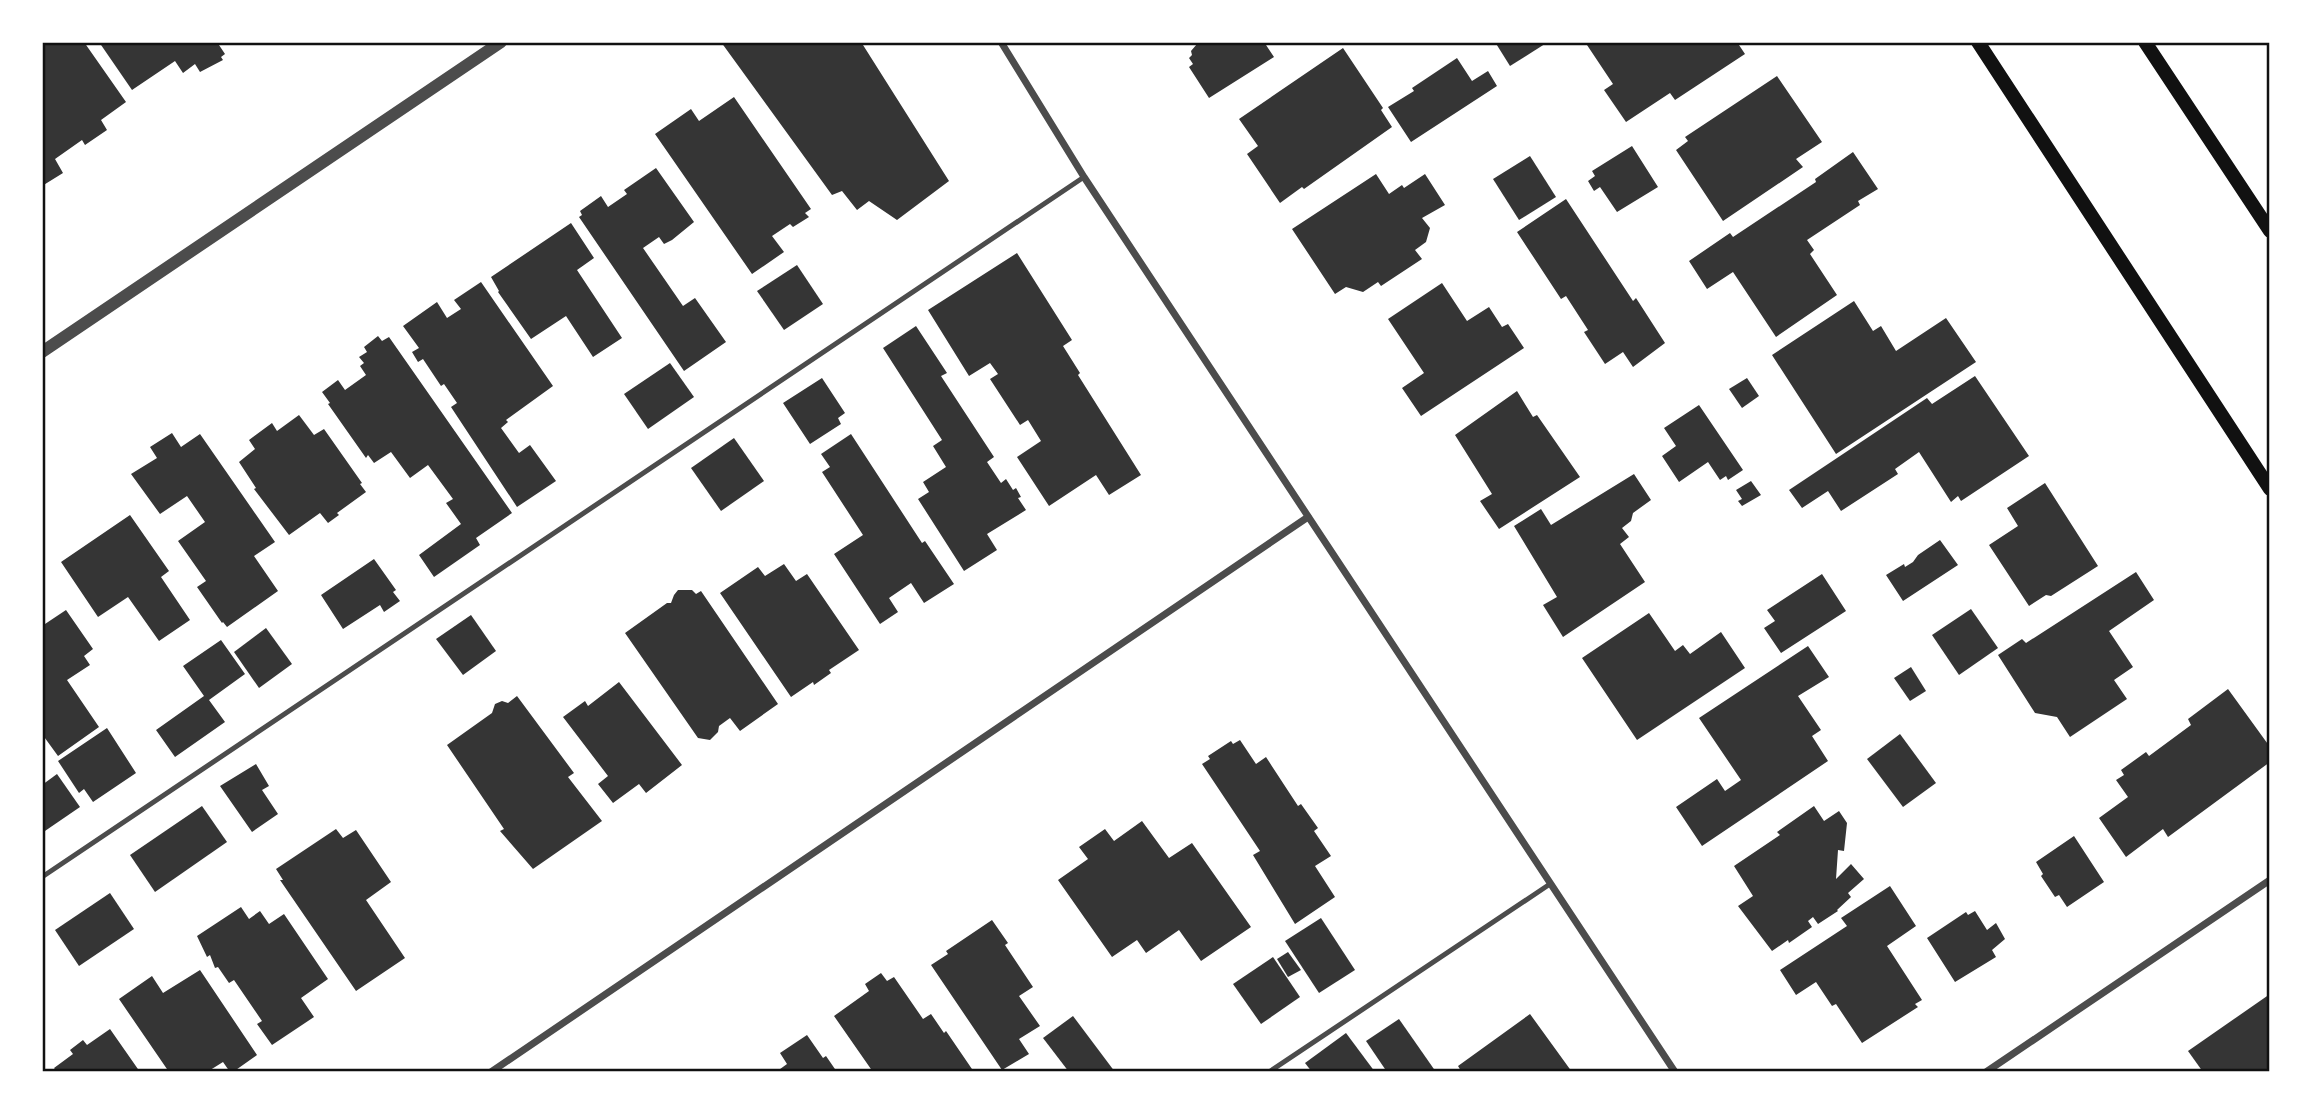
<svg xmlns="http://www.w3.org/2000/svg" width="2312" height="1114" font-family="'PT Sans Narrow',sans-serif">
<rect width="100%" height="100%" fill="#fff"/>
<g fill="#353535">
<polygon points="42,42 84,42 126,102 101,120 107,130 85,145 82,140 55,159 63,173 42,186"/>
<polygon points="99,42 217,42 225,54 221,57 223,60 200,72 195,64 183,73 175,61 132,90"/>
<polygon points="721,42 867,42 863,45 949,181 897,220 869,201 857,210 842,191 832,195"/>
<polygon points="1196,42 1271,42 1266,45 1274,57 1209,98 1189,67 1193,64 1189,58 1192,55 1191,51 1197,44"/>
<polygon points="1495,42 1548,42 1510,66"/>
<polygon points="1585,42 1737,42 1745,54 1675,100 1670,93 1626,122 1604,90 1613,84"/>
<polygon points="1343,48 1383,108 1381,110 1392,127 1304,189 1302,187 1280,203 1247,154 1258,146 1239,119"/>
<polygon points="1457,58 1472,81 1488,71 1497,86 1411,142 1388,107 1414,91 1412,88"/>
<polygon points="1777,76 1822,142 1796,159 1803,167 1723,221 1676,150 1688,141 1685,137"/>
<polygon points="734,97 811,209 805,213 809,217 793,227 790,224 772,236 784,252 752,274 655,134 691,109 699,121"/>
<polygon points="1632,146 1658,187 1617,212 1600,187 1594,191 1588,181 1595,176 1592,171"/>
<polygon points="1853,152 1878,189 1858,201 1860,205 1807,240 1814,250 1810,254 1837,295 1776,337 1733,272 1707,289 1689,261 1730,233 1733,237 1816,182 1815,179"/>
<polygon points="1530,156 1556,197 1519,220 1493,179"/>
<polygon points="656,168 694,222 672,240 664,244 659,237 643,248 683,306 695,298 726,342 684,371 579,217 582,215 580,211 601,196 608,207 627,194 624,190"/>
<polygon points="1376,174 1389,194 1402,185 1404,188 1425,174 1445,205 1422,218 1430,228 1426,242 1415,250 1422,259 1381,286 1378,282 1363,292 1346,287 1335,294 1292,229"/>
<polygon points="1566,199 1633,301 1636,298 1665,343 1633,367 1623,352 1605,364 1584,332 1588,330 1566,296 1561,299 1517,232"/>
<polygon points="571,223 594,258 577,270 622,338 593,357 566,316 531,339 498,292 499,291 491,277"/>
<polygon points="1017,253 1072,340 1063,346 1080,373 1078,375 1141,475 1109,495 1096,475 1049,506 1017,457 1041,441 1028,420 1020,425 990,379 998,374 990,363 969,376 928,310"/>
<polygon points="797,265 823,304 784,330 757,291"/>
<polygon points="481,282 553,386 506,420 508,422 501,428 519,453 530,445 556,481 517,507 451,407 457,403 444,384 441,386 423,359 418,362 412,352 419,348 403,326 437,302 447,318 461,309 454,300"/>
<polygon points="1442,283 1467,321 1489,307 1502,327 1508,324 1524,348 1421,416 1402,388 1424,373 1388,319"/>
<polygon points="1854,301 1873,331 1881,326 1896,351 1946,318 1976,362 1836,454 1772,355"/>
<polygon points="916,326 947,373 941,376 994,457 987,462 1001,483 1006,479 1013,490 1016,488 1021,497 1018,498 1026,510 987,534 997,550 964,571 918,499 929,492 923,482 946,467 933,446 942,440 883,348"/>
<polygon points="378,336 382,341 389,337 512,513 476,538 480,545 434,577 419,555 461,524 446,503 453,499 428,465 410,478 391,452 374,463 368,455 366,458 328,404 330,403 322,392 338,380 345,390 366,375 360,366 364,363 359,357 367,352 364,347"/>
<polygon points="670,363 694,397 648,429 624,394"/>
<polygon points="1975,376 2029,456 1961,501 1958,496 1951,502 1919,452 1895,469 1898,474 1841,511 1828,491 1802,508 1789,490 1927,398 1932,404"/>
<polygon points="822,378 845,413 838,418 841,424 810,444 783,403"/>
<polygon points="1747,378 1759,396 1742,408 1729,389"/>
<polygon points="1517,391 1533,417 1537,415 1580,477 1499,529 1480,501 1492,494 1455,435"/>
<polygon points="1699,405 1743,470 1728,480 1726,476 1720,480 1708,462 1679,482 1662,456 1676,446 1664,428"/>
<polygon points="299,415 314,435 324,429 362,483 360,484 366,492 337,513 339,515 328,523 320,513 289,535 254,489 256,488 239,462 255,449 249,440 272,423 277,431"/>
<polygon points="172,433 181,447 200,434 275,542 254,556 278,591 227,627 223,622 222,623 197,587 206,581 178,541 205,522 187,496 160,514 131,474 157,458 150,447"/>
<polygon points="851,434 922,543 925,541 954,584 924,603 911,583 889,598 898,612 880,624 834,554 863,535 822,472 830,467 821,454"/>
<polygon points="734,438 764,481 721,511 691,468"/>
<polygon points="1634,474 1651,500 1633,513 1631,521 1622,528 1629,537 1620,544 1645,582 1563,637 1543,605 1557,597 1514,526 1541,509 1551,525"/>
<polygon points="1751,481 1761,495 1742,506 1738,501 1742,499 1736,490"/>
<polygon points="2045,483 2098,566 2051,596 2046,595 2029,606 1989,545 2018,526 2007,508"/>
<polygon points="130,515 169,571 161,577 190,620 159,641 128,597 98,617 61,562"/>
<polygon points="1940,540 1958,565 1903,601 1886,575 1904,564 1905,567 1913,562 1918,555"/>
<polygon points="374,559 396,590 393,592 400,601 384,612 380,605 343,629 321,595"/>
<polygon points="784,564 796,581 807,574 859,650 829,670 831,673 814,685 813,682 791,697 720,593 758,567 765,576"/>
<polygon points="2136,572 2154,600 2109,631 2133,667 2114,680 2127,699 2070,737 2057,717 2035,713 1998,655 2022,639 2026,643"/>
<polygon points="1822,574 1846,611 1781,653 1764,628 1775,621 1767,610"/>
<polygon points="678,590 692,590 696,594 701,591 778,704 740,731 730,718 719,726 718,732 710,740 698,738 625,633 667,603 671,603 674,595"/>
<polygon points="1971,609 1998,648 1959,675 1932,635"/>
<polygon points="66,610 93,649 84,656 90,665 67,680 99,727 58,756 42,734 42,626"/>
<polygon points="1649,613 1675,651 1683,645 1690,654 1721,632 1745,668 1637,740 1582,658"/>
<polygon points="471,615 496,651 463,675 436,639"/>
<polygon points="266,628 292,664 259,688 234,652"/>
<polygon points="221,640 245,674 209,700 225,722 175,757 156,730 204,696 183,666"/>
<polygon points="1808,646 1829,677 1798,696 1821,730 1812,736 1828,761 1702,846 1676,807 1717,779 1725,791 1741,780 1699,718"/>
<polygon points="1911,667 1926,691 1910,701 1894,678"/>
<polygon points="619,682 682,765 646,793 639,784 613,803 598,784 608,776 563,717 585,701 588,706"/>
<polygon points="2228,689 2270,747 2270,762 2168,837 2163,829 2126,857 2099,818 2128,797 2116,780 2124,775 2121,770 2146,752 2149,756 2191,725 2188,719"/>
<polygon points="517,696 574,773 568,777 602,821 533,869 500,831 504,829 447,745 492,713 495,704 502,701 508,703"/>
<polygon points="107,728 136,773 93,802 84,789 79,793 58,761"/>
<polygon points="1900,734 1936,783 1903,807 1867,759"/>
<polygon points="1240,740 1256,764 1266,757 1298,806 1301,804 1318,828 1314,831 1331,856 1315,866 1335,897 1295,924 1253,855 1260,851 1202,764 1210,759 1208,756 1231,741 1233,744"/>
<polygon points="256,764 269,786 262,790 278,814 252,832 220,786"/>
<polygon points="57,774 80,807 42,833 42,785"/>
<polygon points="202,806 227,842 155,892 130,855"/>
<polygon points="1814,806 1824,821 1839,811 1847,823 1844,851 1838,850 1836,879 1851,864 1864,879 1848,893 1851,897 1837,910 1838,911 1818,924 1813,917 1808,921 1812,927 1789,943 1788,940 1772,951 1738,906 1753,896 1734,866 1780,835 1777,832"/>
<polygon points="1142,821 1169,858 1192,843 1251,927 1201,961 1179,930 1146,953 1137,940 1112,957 1058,880 1088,859 1079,847 1105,829 1114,841"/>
<polygon points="336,829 343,838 356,830 391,882 366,900 405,958 356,991 280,880 283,880 276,869"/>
<polygon points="2074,836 2104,882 2067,907 2059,895 2055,897 2041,876 2043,874 2036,862"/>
<polygon points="1890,886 1916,926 1887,946 1922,1000 1915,1004 1918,1007 1862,1043 1836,1004 1832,1006 1816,982 1796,995 1780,970 1847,926 1841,918"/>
<polygon points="110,893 134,929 79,966 55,930"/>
<polygon points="241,907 249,919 260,911 269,924 284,914 328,979 301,998 314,1017 272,1045 257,1024 262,1021 234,980 229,983 218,967 215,968 210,955 207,957 197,936"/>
<polygon points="1975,911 1987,930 1996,923 2005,939 1992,950 1996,957 1955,982 1927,938 1966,912 1968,915"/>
<polygon points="1321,918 1355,970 1319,993 1285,941"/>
<polygon points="992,920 1008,943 1005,945 1033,987 1019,996 1040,1026 1019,1039 1029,1054 1002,1070 931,965 948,954 946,951"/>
<polygon points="1288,952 1301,970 1288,977 1277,959"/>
<polygon points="1273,957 1300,997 1261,1024 1233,984"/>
<polygon points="200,970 257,1055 233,1072 230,1072 223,1062 207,1072 169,1072 119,999 152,976 163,993"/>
<polygon points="881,973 887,981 894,977 923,1019 931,1014 944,1033 946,1031 974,1072 873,1072 834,1016 869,991 865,984"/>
<polygon points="2270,994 2270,1072 2203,1072 2188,1051"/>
<polygon points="1530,1014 1572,1072 1460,1072 1461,1071 1458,1066"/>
<polygon points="1073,1016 1115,1072 1069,1072 1043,1038"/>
<polygon points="1399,1019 1436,1072 1387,1072 1366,1041"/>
<polygon points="110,1029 140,1072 57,1072 54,1068 73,1054 70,1050 83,1040 87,1045"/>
<polygon points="1346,1033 1375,1072 1312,1072 1305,1063"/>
<polygon points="807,1035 823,1058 826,1056 837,1072 776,1072 787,1064 780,1053"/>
</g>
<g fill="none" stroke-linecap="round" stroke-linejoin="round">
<g stroke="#4c4c4c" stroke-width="5">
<polyline points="42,877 1084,177"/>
<polyline points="1269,1072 1550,884"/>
</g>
<g stroke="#4c4c4c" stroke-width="7">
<polyline points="1001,42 1084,177 1675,1072"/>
<polyline points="491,1072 1308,517"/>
<polyline points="1986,1072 2270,880"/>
</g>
<polyline stroke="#4c4c4c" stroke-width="12" points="42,352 501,42"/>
<g stroke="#111" stroke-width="14">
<polyline points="1978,42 2270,489"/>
<polyline points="2145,42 2270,231"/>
</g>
</g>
<rect width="2312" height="1114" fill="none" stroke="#ffffff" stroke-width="88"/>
<rect x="44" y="44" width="2224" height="1026" fill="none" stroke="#111" stroke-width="2.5"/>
</svg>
